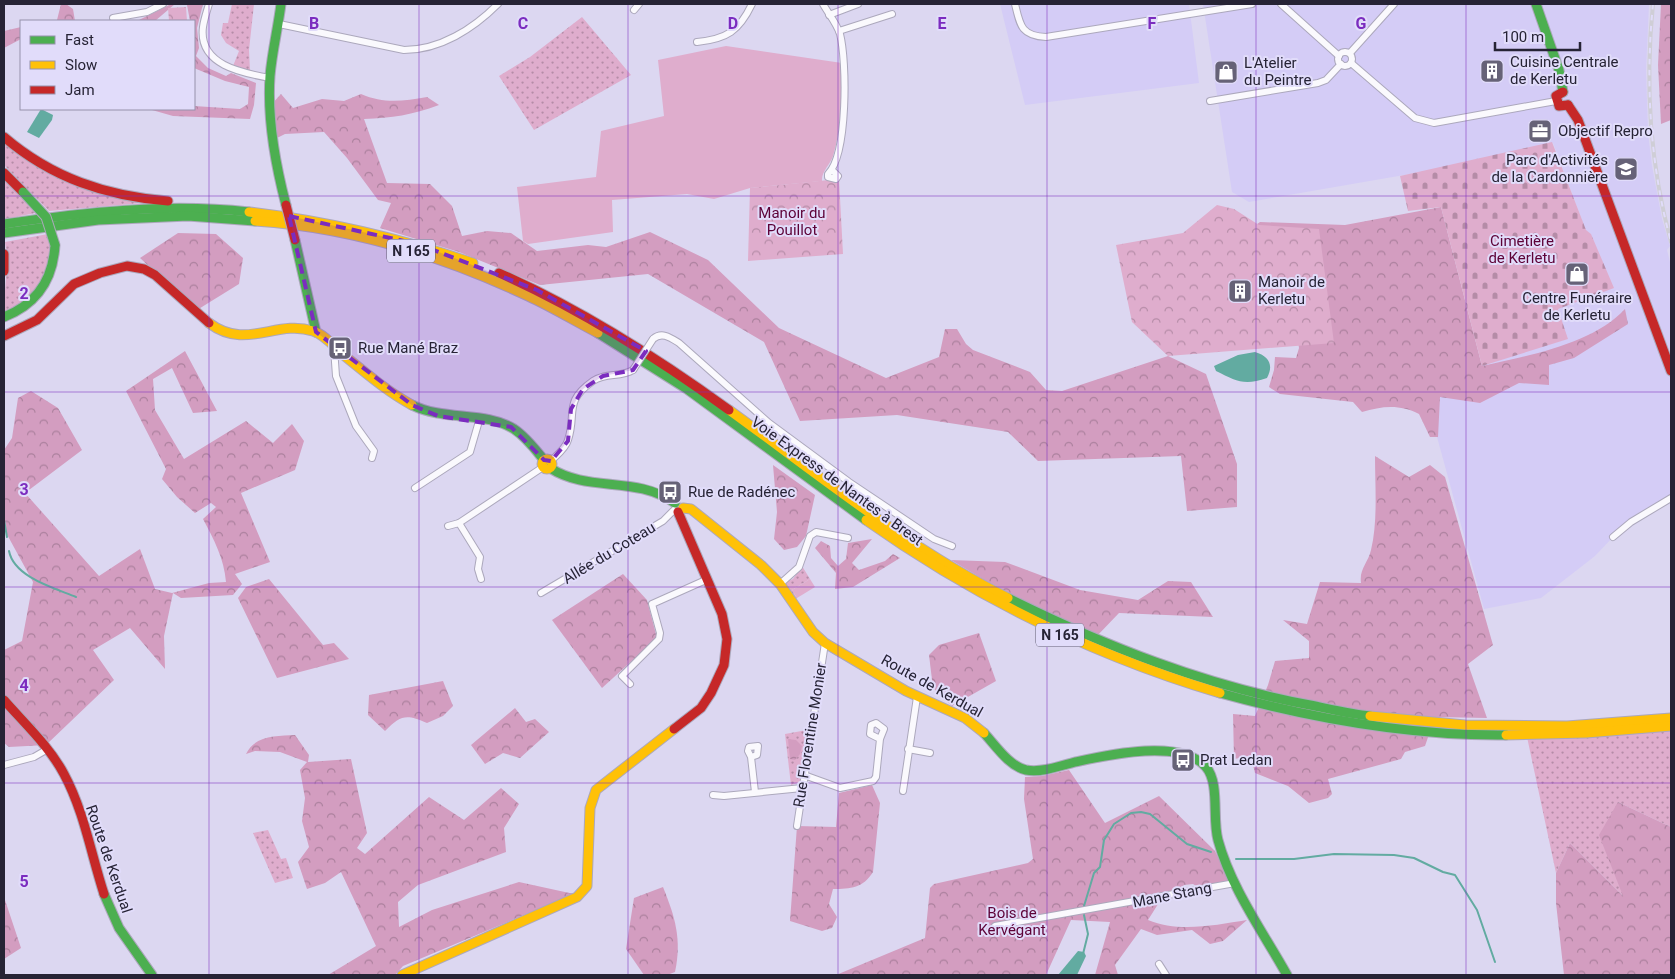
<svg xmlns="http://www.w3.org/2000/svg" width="1675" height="979" font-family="Roboto,sans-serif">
<defs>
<pattern id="grass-dots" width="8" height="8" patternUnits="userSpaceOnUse" patternTransform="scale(1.25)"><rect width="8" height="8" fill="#dfadcd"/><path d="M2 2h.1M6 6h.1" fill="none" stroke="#b58ca7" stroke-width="1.8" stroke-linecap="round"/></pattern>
<pattern id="forest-crowns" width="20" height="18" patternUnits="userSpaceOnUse" patternTransform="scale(1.25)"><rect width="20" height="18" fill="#d39dc0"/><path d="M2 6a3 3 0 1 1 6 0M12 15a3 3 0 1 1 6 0" fill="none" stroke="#ab809d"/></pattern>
<pattern id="cemetery-stones" width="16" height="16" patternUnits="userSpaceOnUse" patternTransform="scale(1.25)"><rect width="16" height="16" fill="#dfadcd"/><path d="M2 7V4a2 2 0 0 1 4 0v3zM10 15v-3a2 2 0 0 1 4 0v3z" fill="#b58ca7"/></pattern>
<pattern id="park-crowns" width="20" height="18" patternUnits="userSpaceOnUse" patternTransform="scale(1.25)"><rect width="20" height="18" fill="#dfadcd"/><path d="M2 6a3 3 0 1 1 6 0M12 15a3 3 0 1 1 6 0" fill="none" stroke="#b58ca7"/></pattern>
</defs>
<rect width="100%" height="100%" fill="#dcd7f1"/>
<g fill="#d4ccf6">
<polygon points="1000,4 1189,4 1199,83 1025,105"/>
<polygon points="1203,4 1649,4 1646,70 1648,133 1652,166 1662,219 1670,246 1667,250 1671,266 1671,355 1644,282 1640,288 1671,371 1671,498 1613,537 1595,556 1541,598 1484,609 1422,382 1567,339 1558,309 1591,234 1586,231 1553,143 1439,169 1249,202 1232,192"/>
</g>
<g fill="url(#grass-dots)">
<polygon points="232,4 254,4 249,50 250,71 233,66 239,51 226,43 221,35 223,23 228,23"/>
<polygon points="582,17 631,75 534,130 499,76 530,57"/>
<polygon points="4,140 38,166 143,203 49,211 4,165"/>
<polygon points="4,179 36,213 4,219"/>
<path d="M48,234c1,8 4,17 3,24 -3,26 -24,47 -47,55 0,-25 5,-47 1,-71z"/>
<polygon points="802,566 810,579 792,590 797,598 795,600 784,583 793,579"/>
<polygon points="1671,726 1671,827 1618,802 1624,897 1570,843 1556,873 1527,737"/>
<polygon points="807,730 801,782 791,785 785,734"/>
<polygon points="268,830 281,859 286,858 293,878 275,883 253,833"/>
</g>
<g fill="url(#forest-crowns)">
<polygon points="61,4 66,4 73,9 75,21 51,21 57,20"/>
<polygon points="171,4 203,4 197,28 199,48 196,56 208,68 226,76 231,73 256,83 254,105 250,119 173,116 152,110 194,109 194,106 240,109 248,104 249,87 225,81 194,68 194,21 190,21 187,5 175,4 155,21 137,21"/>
<polygon points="1661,4 1671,4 1671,120 1661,124 1658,65"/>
<polygon points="21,27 21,39 4,48 4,31"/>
<path d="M281,94l12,14 29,-9 22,2 17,-7c23,10 42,7 66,3l12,8c-27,10 -47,13 -75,14l23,64 43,1 22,22 10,30 25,-5 24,2 26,18 51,-6 18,2 44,-15 58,28 71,68 107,50 53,-21 6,-28h12l9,15 7,6 57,22 16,18 16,1 106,-35 38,18 31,90v43l-50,4 -6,-55 -143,5 -30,-29 -111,-17 -97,6 -36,-79 -116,-68 -108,11 -81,-33 -79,-24 11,-25 -13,-3 -31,-42 -23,-26 -39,2 -12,6 -2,-35z"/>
<path d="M1441,207l41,159c45,-10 111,-22 143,-57l3,15 -54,34 -25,7v20l-30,-2 -39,20 -40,-6 -2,40h-8l-11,-23c-19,-10 -37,-8 -57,-2l-9,-10 -73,-8 -11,-7 5,-17 1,-13 21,1 3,-10 -2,-13 -47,-106 10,-7 85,3z"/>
<polygon points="178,233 216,234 243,258 239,284 197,310 140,258"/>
<path d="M185,351l32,60 -24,2 -21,-45 -19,11 2,31 29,49 62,-38 27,22 19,-19 12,17 -9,29 -54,23 29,69 -35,12 7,10 -9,11 -52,3 -8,-5 -9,43 1,33 -35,-41 -37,22 21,30 -68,65 -37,2 -5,-4v-93l18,-9 11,-59 -29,-53v-79l8,-12 6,-40 13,-7 27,17 24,42 -57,43 74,83 41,-27 15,40 17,4 37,-10 17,-1c-2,-24 -12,-42 -23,-63l13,-12 -5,-4 -16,10 -18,-16 -15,-18 4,-10 -40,-78z"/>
<path d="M1375,456l34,21 21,-12 15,12 48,168 -25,19 19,54 -52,-1 -10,29 -20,6 -4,7 -73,20 4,15 -4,4 -19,5 -21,-17 -33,-13 -4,-17 -17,3 -1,-45 22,2 13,-31 7,-24 34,-3v-17l-26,-21 24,4 13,-42 41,1c-2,-14 7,-20 10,-33 7,-29 4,-63 4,-94z"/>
<polygon points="773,465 815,495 806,536 797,547 784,550 774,539 777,512"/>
<polygon points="872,539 852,563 859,570 885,561 893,554 900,558 853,587 835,589 836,573 815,548 821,541 830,546 831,558 838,566 846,559 848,543"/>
<polygon points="951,560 1005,562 1080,590 1138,600 1168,581 1191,582 1213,617 1119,613 1096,637 986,581"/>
<polygon points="623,574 647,600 657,638 602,688 552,620"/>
<polygon points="269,579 323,645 334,643 349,659 277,678 238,598 246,587"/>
<polygon points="979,633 996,681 952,706 933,688 929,655 939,645"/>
<path d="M443,681l10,25 -10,10 -16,7c-21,-9 -26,-8 -42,8l-17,-16 1,-20z"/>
<polygon points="515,708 526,722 535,719 549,732 520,758 503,753 485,764 471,745"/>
<path d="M295,735l14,20 -1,7 43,-3 16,74 -10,15 8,6 64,-57 35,23 37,-32 18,16 -15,24 2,24 -88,33 -20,17 1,25 33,-17 87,-28 55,12 -171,72 -8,9h-67l48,-29 -35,-74 -16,11 -18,6 -9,-27 11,-15 -7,-26 3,-23 -5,-28 7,-8 -27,-10 -25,-1 -9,3c9,-19 31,-18 49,-19z"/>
<polygon points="788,739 796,740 802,746 800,754 795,760 790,759"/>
<path d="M1069,770l36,53 54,-27 56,55 14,28 -2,6 -28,3 -6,-4 -9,1 -4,5 -15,3 -17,27c31,13 67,5 99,0l-24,21 -13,3 -18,-14 -35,5 -16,-6 -26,36 3,10h-23l15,-53 -39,-2 -25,55h-210l89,-37 5,-50 4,-4 94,-21 5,-4 -9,-60 1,-22 17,-1z"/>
<path d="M872,785l8,18 -7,69c-10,16 -22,17 -40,17l-4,15 8,13 -5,11 -10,3 -32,-10 7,-95 39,1 3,-34z"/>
<polygon points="1618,802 1671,827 1671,975 1564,975 1556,903 1556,873 1570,843 1623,896 1599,835"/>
<path d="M663,887c12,30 19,52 12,85l-8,3h-23l-18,-26 8,-51z"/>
<polygon points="4,897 21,948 4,959"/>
</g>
<polygon fill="url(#cemetery-stones)" points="1552,142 1586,230 1591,234 1614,288 1558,309 1568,339 1482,366 1441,207 1408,211 1400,176"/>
<g fill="url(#park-crowns)">
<polygon points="186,7 187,21 169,21 168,8"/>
<polygon points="839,179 843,254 748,261 750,188"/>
<polygon points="1217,205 1234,209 1259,225 1319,229 1334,343 1168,356 1132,322 1116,245 1183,233"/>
</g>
<g fill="#dfadcd">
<path d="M726,46l116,17c0,32 0,63 -9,93 -3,9 -12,16 -11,25l-72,7 -36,11 -27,-5 -75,6 1,32 -85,12 -5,-3 -6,-54 79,-10 5,-46 63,-15 -6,-56z"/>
<polygon points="810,579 815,587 797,598 792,590"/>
</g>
<g fill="#62aba1">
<polygon points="41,109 53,115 52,120 39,138 27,132"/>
<path d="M1255,352c14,4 19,13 12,26 -23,8 -31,3 -51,-7l-2,-5 24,-11z"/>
<polygon points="1078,951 1084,952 1086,956 1077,975 1058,975"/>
</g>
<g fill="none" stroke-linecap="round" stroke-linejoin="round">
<g stroke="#62aba1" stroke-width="2">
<polyline points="4,520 7,537"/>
<path d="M9,551c5,26 45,37 67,46"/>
<polyline points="1236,859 1294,859 1334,854 1394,855 1414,858 1443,872 1455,875 1477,910 1495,962"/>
<polyline points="1084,906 1094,873 1100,867 1104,840 1114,824 1131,813 1141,812 1150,814 1187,844 1211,852"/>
<polyline points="1083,954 1088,934 1084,915"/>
</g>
<g stroke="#aca8bc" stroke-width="8">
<g id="street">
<path d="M209,4c-2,7 -5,15 -6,23 -5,38 39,46 67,51"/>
<path d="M823,4c5,9 14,20 17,30 7,27 8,120 -12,140v3l8,2 2,-3 -6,-6"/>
<path d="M1015,4c5,21 6,32 31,33l206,-33"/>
<polyline points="1281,4 1339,56"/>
<polyline points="634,10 639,4"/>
<polyline points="829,15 858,4"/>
<polyline points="113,18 147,12 163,4"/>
<path d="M279,24l125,26c36,0 69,-21 94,-46"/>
<polyline points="839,31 892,14"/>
<path d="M697,42c30,-3 42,-11 55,-38"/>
<circle cx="1345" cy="59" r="7"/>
<polyline points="1350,53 1394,4"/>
<polyline points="1351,63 1415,118 1434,123 1556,101"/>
<polyline points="1210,101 1318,83 1326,80 1341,64"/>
<path d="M653,339c9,-8 18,-1 26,4l90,80 80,59 85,57 18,7"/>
<polyline points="334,348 336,376 356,426 374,451 372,458"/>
<path d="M551,461c6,-6 15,-13 17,-21 9,-27 -5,-38 25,-59 13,-9 27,-3 40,-11"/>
<polyline points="415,488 470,452 479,421"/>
<polyline points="459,523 480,557 478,569 481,579"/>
<polyline points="448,526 459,523 543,467"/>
<polyline points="1613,537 1631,522 1671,498"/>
<polyline points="780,584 799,567 810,536 816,532 848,538"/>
<polyline points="541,593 663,521 674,510"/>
<polyline points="630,684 622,676 659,639 660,633 652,604 708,579"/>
<polyline points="908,749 930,753"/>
<polyline points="751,757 748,751 749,747 758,746 757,755 751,757 755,792"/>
<polyline points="4,765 34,757 46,750"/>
<polyline points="804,775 840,788 873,781 876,777 880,739 884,729 876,723 871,725 870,734 880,739"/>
<polyline points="903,791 917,697"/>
<polyline points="713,795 724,796 802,788"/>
<polyline points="797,826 825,643"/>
<polyline points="995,926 1235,883"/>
<polyline points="1159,964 1166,975"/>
</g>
</g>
<g stroke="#aca8bc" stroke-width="11">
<g id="fast">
<path d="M281,4c-3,24 -9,48 -11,72 -3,44 5,87 16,129"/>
<polyline points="1536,4 1559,70 1563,92"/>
<path d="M4,224c81,-12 163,-21 245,-12"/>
<polyline points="4,233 98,220 188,216 255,221"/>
<polyline points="295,240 316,332"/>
<path d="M4,317c33,-13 49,-37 51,-72"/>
<polyline points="598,333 687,389 866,520"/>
<path d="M412,405c32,16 73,6 102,24 12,8 21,20 30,31"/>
<path d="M550,468c39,25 85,7 125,35"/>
<path d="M1008,598c97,48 195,87 302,107 20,4 40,9 60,11"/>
<path d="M1220,693c90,25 192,43 286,42"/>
<path d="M984,733c12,13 25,33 42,37 15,3 34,-4 49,-8 32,-7 106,-24 131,5 14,16 6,52 12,73 13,48 45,92 69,135"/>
<polyline points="104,894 119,928 152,975"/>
</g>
</g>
<g stroke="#aca8bc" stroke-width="11">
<g id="slow">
<path d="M249,212c78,9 150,26 224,51"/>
<path d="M255,221c93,6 188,35 273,75 24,11 47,25 70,37"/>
<path d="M209,323c37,28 67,-4 104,8 13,4 23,18 33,26 21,17 42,35 66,48"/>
<path d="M729,410c91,66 179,138 279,188"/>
<circle cx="547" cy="464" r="5"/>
<polyline points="683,508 691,509 761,565 780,584 813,632 825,643 906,691 965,718 984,733"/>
<path d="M866,520c109,77 226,135 354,173"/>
<polyline points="1370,716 1465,725 1567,726 1671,718"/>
<polyline points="1506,735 1586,733 1671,726"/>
<polyline points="402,975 577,897 587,886 590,808 596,790 674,729"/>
</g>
</g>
<g stroke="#aca8bc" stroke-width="11">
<g id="jam">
<polyline points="1563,92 1556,96 1559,106 1568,105"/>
<polyline points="1568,105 1578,120 1671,371"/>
<path d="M4,137c48,41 102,59 164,64"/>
<polyline points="4,173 23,192"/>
<polyline points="4,254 4,271"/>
<path d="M499,273c83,37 157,84 230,137"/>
<polyline points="4,336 37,320 74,284 100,273 127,266 144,269 155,275 209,323"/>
<path d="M4,700c21,24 45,46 60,74 20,37 27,80 40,120"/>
<polyline points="674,729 701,708 711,693 724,665 727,639 722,614 678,512"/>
</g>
</g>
<use href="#street" stroke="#faf9fd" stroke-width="6"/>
<use href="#fast" stroke="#4caf50" stroke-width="9"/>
<use href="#slow" stroke="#ffc107" stroke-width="9"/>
<use href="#jam" stroke="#c62828" stroke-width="9"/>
<g stroke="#cfced6" stroke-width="4">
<path id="rail" d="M1653,4c-8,79 -3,161 18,238"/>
</g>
<use href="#rail" stroke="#e1dcfa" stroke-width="2" stroke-dasharray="5.5" stroke-linecap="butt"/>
<g stroke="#aca8bc" stroke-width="8" stroke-linecap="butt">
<polyline id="street-bridge" points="633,370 653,339"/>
</g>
<g stroke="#aca8bc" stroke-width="11" stroke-linecap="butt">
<polyline id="fast-bridge" points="23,192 46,217 55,245"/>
</g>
<g stroke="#aca8bc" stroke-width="11" stroke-linecap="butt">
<polyline id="jam-bridge" points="286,205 295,240"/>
</g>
<use href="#street-bridge" stroke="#faf9fd" stroke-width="6"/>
<use href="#fast-bridge" stroke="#4caf50" stroke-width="9"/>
<use href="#jam-bridge" stroke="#c62828" stroke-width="9"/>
</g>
<path fill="#7b2cbf" fill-opacity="0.2" stroke="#7b2cbf" stroke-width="4" stroke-dasharray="10 6" stroke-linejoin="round" d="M289,216l129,28 119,46 109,61 -13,19 -30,6 -20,13 -12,20 -3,32 -17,20 -7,-1 -33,-33 -73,-11 -26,-11 -96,-73z"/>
<path fill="none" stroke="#7b2cbf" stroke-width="1" stroke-opacity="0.55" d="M209,4v971M419,4v971M628,4v971M838,4v971M1047,4v971M1256,4v971M1466,4v971M4,196h1667M4,392h1667M4,587h1667M4,783h1667"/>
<defs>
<g id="building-square" transform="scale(1.25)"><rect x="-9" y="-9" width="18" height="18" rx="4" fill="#666277" stroke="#e1dcfa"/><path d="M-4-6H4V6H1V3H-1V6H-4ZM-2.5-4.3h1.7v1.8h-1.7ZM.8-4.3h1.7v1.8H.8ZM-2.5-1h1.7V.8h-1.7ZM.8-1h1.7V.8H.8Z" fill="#fff"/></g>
<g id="shop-square" transform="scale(1.25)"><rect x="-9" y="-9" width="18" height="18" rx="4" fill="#666277" stroke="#e1dcfa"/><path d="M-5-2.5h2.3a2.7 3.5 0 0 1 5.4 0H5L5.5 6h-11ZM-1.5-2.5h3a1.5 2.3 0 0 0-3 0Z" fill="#fff"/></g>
<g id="office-square" transform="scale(1.25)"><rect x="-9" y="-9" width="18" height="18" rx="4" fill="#666277" stroke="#e1dcfa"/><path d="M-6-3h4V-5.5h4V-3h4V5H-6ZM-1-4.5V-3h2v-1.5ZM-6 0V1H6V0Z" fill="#fff"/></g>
<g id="university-square" transform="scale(1.25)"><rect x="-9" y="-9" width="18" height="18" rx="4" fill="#666277" stroke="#e1dcfa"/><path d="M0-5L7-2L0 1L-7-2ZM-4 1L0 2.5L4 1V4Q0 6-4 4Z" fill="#fff"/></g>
<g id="bus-square" transform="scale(1.25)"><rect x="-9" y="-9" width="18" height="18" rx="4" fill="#666277" stroke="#e1dcfa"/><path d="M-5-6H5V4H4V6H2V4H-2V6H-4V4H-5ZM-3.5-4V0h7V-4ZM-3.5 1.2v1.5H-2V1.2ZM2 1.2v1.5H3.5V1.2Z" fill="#fff"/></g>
</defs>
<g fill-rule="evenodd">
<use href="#building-square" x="1492" y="71"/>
<use href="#shop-square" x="1226" y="72"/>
<use href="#office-square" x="1540" y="131"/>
<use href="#university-square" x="1626" y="169"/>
<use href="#shop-square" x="1577" y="274"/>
<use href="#building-square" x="1240" y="291"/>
<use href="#bus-square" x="340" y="348"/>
<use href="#bus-square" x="670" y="492"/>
<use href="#bus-square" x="1183" y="760"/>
</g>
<g text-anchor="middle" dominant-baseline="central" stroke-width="4" stroke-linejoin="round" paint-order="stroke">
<g fill="#e1dcfa" stroke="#5e5a70" stroke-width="1">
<rect x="387" y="239.5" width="48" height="23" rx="4"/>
<rect x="1036" y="623.5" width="48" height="23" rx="4"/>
</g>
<g font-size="14" font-weight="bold" fill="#262335">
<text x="411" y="251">N 165</text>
<text x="1060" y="635">N 165</text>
</g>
<g font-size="15" fill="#262335" stroke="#e1dcfa" text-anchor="start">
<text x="1510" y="62">Cuisine Centrale<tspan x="1510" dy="17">de Kerletu</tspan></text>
<text x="1244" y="63">L'Atelier<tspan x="1244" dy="17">du Peintre</tspan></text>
<text x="1558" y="131">Objectif Repro</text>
<text x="1608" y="160" text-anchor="end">Parc d'Activités<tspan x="1608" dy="17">de la Cardonnière</tspan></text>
<text x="1258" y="282">Manoir de<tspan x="1258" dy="17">Kerletu</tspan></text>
<text x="1577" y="298" text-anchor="middle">Centre Funéraire<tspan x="1577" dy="17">de Kerletu</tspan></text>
<text x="358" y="348">Rue Mané Braz</text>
<text x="688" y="492">Rue de Radénec</text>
<text x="1200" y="760">Prat Ledan</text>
</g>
<g font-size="15" fill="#5d0237" stroke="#e1dcfa">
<text x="792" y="213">Manoir du<tspan x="792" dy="17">Pouillot</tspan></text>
<text x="1522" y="241">Cimetière<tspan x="1522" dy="17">de Kerletu</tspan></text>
<text x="1012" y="913">Bois de<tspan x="1012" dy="17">Kervégant</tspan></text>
</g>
<g font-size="15" fill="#262335" stroke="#e1dcfa">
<text transform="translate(837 481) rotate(36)">Voie Express de Nantes à Brest</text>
<text transform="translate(609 553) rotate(-31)">Allée du Coteau</text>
<text transform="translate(932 686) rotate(29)">Route de Kerdual</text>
<text transform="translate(810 735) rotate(-81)">Rue Florentine Monier</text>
<text transform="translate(109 859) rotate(71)">Route de Kerdual</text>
<text transform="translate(1172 895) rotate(-11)">Mane Stang</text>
</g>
</g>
<g font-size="16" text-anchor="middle" font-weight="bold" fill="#7b2cbf" stroke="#e1dcfa" stroke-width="4" stroke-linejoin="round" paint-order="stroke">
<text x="314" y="29">B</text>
<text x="523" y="29">C</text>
<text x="733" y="29">D</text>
<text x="942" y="29">E</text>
<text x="1152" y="29">F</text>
<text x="1361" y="29">G</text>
<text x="24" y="299">2</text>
<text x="24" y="495">3</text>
<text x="24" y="691">4</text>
<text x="24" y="887">5</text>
</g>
<rect width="1675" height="979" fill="none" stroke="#262335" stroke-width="10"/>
<rect x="20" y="20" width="175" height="90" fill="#e1dcfa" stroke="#9692ab"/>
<rect x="30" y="36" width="25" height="8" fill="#4caf50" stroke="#9692ab"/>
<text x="65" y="45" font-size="15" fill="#262335">Fast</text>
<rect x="30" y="61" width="25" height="8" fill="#ffc107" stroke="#9692ab"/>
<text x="65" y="70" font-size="15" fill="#262335">Slow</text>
<rect x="30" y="86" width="25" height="8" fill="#c62828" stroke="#9692ab"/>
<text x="65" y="95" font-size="15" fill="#262335">Jam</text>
<path d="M1495 42v8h85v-8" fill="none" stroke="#262335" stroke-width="2.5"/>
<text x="1502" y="42" font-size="15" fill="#262335" stroke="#e1dcfa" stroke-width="4" paint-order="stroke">100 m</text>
</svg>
